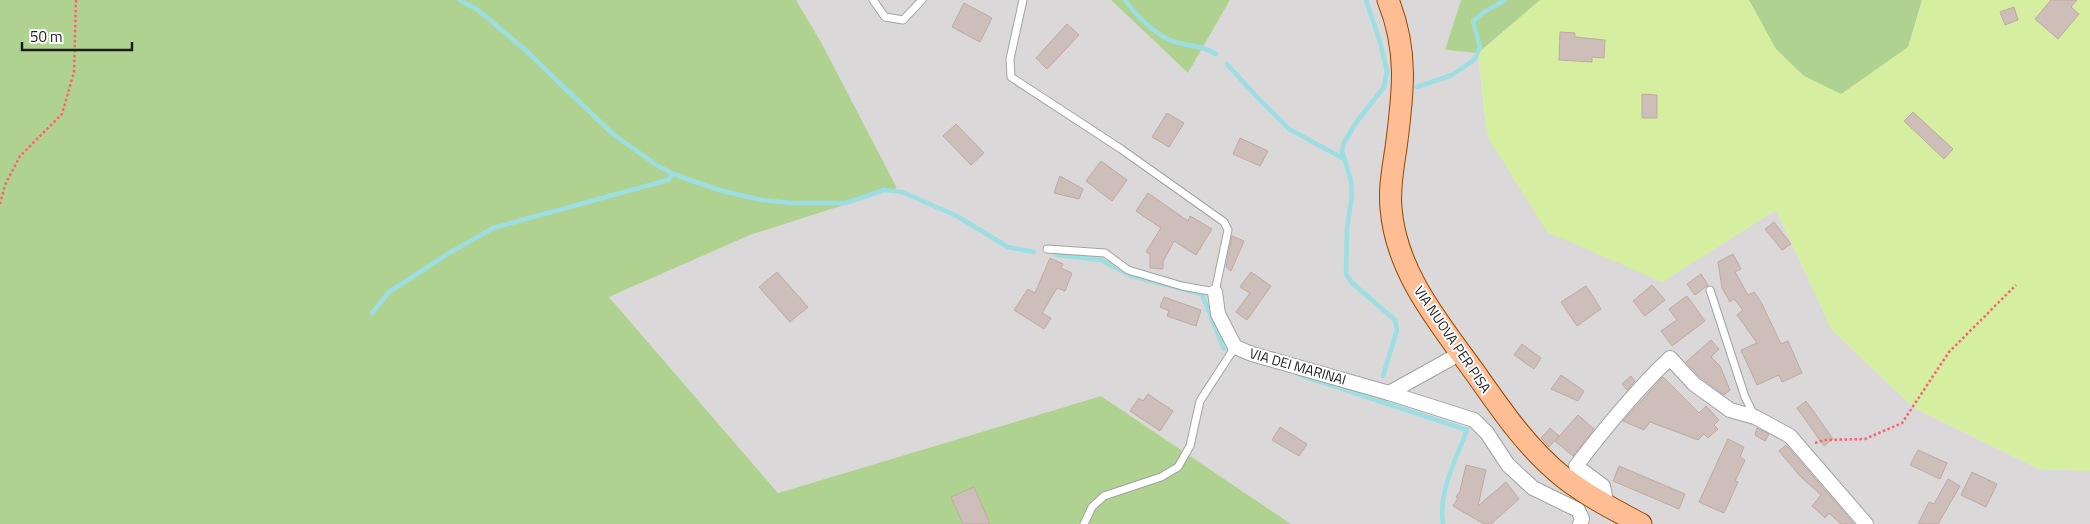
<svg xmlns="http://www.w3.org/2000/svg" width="2090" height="524" font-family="'Titillium Web',sans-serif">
<rect width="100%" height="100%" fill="#eee7e0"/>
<polygon fill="#dad8d9" points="796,0 1111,0 1188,73 1230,0 1461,0 1445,50 1478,53 1487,136 1662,282 1776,210 1832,330 1914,408 2039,469 2090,471 2090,524 1291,524 1101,396 778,493 609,297 750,235 897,188 821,42"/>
<polygon fill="#d5eea0" points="1540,0 1749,0 1777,49 1908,47 1922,0 2090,0 2090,471 2039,469 1914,408 1832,330 1776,210 1662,282 1547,232 1487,136 1478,53"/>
<g fill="#b0d290">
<polygon points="0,0 796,0 821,42 897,188 750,235 609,297 778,493 1101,396 1291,524 0,524"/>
<polygon points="1111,0 1230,0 1188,73"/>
<polygon points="1461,0 1540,0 1478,53 1445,50"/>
<polygon points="1749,0 1922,0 1908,47 1841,94 1804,76 1776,49"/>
</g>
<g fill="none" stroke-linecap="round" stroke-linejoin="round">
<g stroke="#9cdee1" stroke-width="4.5">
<polyline points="460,0 478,10 523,48 614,135 658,166 673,174 719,190 762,200 790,203 846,203 884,190 902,192 957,216 1008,247 1034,252"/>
<path d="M1125,0c12,16 31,36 50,42 16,5 26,3 41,12"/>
<polyline points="1366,0 1380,42 1387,71 1384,87 1358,120 1343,144 1342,151 1351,181 1352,195 1347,228 1346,274 1351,282 1395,320 1397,330 1383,376"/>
<polyline points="1227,64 1256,96 1289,129 1344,159"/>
<polyline points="1417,87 1452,75 1464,67 1475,59 1480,47 1473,21 1484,12 1505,0"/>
<polyline points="1056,255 1101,260 1131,276 1202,294 1224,349"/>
<polyline points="372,313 389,292 446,255 493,228 668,180 673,174"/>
<path d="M1300,375l167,55c-11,29 -29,62 -24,94"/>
</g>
</g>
<g fill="#cebeb9" stroke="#c1a9a1">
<polygon points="2051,0 2077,0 2071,7 2079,14 2058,39 2035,19"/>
<polygon points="964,3 992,18 980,42 952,27"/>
<polygon points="2014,7 2018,20 2005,25 2000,12"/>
<polygon points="1067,24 1079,35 1047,69 1036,58"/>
<polygon points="1560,32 1575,33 1575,37 1605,40 1604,58 1592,57 1592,62 1559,60"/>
<polygon points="1642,94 1657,95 1657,118 1642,118"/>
<polygon points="1913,112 1953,149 1944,159 1904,121"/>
<polygon points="1167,113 1184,123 1169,147 1152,137"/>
<polygon points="956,124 984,153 971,165 943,136"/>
<polygon points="1240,138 1268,151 1260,166 1233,154"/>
<polygon points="1101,161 1127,180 1112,201 1086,181"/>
<polygon points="1060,176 1083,189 1079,199 1054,193"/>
<polygon points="1148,193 1188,221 1190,216 1212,229 1196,255 1174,241 1163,262 1163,269 1150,268 1150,254 1146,252 1161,228 1136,211"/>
<polygon points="1774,222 1791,244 1782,250 1765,229"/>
<polygon points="1232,236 1244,241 1231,271 1226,267"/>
<polygon points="1733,254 1741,269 1735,272 1748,295 1754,292 1761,302 1781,344 1788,341 1802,373 1782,382 1779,375 1757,385 1741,350 1757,343 1737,315 1743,310 1734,299 1730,302 1722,288 1718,262"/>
<polygon points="1050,258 1063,264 1061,268 1072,273 1065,291 1057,288 1042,313 1051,318 1044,329 1014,310 1028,289 1035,293"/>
<polygon points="777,272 808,307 790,322 759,287"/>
<polygon points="1251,272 1271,286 1247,320 1236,312 1250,293 1240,287"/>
<polygon points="1701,274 1708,285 1695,295 1687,284"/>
<polygon points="1652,285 1665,300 1645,316 1633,301"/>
<polygon points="1586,286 1601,309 1577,326 1561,302"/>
<polygon points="1687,296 1705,321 1672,346 1661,331 1677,320 1669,309"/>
<polygon points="1164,297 1201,310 1196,326 1167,316 1169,311 1160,307"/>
<polygon points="1711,340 1719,349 1711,357 1720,366 1730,390 1724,395 1700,377 1686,362"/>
<polygon points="1522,344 1541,358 1534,369 1514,355"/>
<polygon points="1561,375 1584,391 1578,401 1551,389"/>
<polygon points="1631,376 1635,381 1627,390 1622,384"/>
<polygon points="1663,377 1699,413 1706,406 1719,420 1714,425 1718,429 1708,438 1704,434 1698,440 1650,422 1644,430 1623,421"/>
<polygon points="1148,394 1173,411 1160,431 1130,411 1139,398 1143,401"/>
<polygon points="1806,401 1833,439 1824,446 1797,408"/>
<polygon points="1578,415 1594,429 1573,456 1555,441"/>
<polygon points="1280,427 1307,444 1299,456 1272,440"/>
<polygon points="1550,428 1559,436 1549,447 1541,438"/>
<polygon points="1757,428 1769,434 1765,441 1755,435"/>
<polygon points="1728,439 1744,447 1740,457 1745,460 1735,481 1738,482 1724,513 1699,502"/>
<polygon points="1786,445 1837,504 1854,524 1841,524 1829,513 1825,518 1812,506 1821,495 1800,476 1779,451"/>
<polygon points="1918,450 1947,463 1940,479 1910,465"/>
<polygon points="1466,465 1486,470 1478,506 1506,482 1519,499 1491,524 1484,524 1453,506 1458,498 1456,497 1460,491"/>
<polygon points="1619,466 1685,494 1679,509 1613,481"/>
<polygon points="1972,472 1997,484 1986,507 1961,495"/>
<polygon points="1948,479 1960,486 1938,524 1918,524 1929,502 1934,504"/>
<polygon points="974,487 990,524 963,524 951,497"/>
</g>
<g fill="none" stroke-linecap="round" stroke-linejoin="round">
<g stroke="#a3a3a3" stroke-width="9">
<g id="lane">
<polyline points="873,0 885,17 903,20 922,0"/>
<polyline points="1023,0 1010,59 1011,77 1121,149 1224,222 1228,230 1215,292 1182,286 1128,270 1105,253 1047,249"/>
<polyline points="1710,290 1745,397 1755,417"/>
<polyline points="1084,524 1092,507 1104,496 1161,477 1178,467 1190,446 1200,401 1235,347"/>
</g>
</g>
<g stroke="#a3a3a3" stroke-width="16">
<g id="street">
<polyline points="1215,292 1218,314 1235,347 1252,354 1389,393 1461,353"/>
<polyline points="1389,393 1474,420 1487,433 1508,465 1533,488 1578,510 1582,519 1580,524"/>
<path d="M1607,506l-4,-20 -27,-20c29,-38 59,-75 94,-108l24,26 36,26 25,7 35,19 76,88"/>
</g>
</g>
<g stroke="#934800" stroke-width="23">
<path id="primary" d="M1388,0c21,52 15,94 8,148 -3,20 -7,40 -5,60 5,65 49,116 85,166 26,37 52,75 87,103 24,19 52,33 78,47"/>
</g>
<g stroke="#ff606d" stroke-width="2.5" stroke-dasharray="2.5 2.5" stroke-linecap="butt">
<polyline points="0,204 5,185 20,156 62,114 74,72 76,0"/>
<polyline points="1815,443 1824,440 1865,439 1902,423 1949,352 2016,285"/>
</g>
<use href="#lane" stroke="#fff" stroke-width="7"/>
<use href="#street" stroke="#fff" stroke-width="14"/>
<use href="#primary" stroke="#ffbd94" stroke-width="21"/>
</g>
<g text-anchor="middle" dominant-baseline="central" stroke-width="4" stroke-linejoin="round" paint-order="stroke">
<g font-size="14" fill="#1c1c1c" stroke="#fff">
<text transform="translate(1453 339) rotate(56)">VIA NUOVA PER PISA</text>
<text transform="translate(1298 366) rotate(16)">VIA DEI MARINAI</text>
</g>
</g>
<path d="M22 42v8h110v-8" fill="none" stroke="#1c1c1c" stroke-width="2.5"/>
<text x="30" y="42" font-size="15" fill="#1c1c1c" stroke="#ffffff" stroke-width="4" paint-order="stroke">50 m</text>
</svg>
